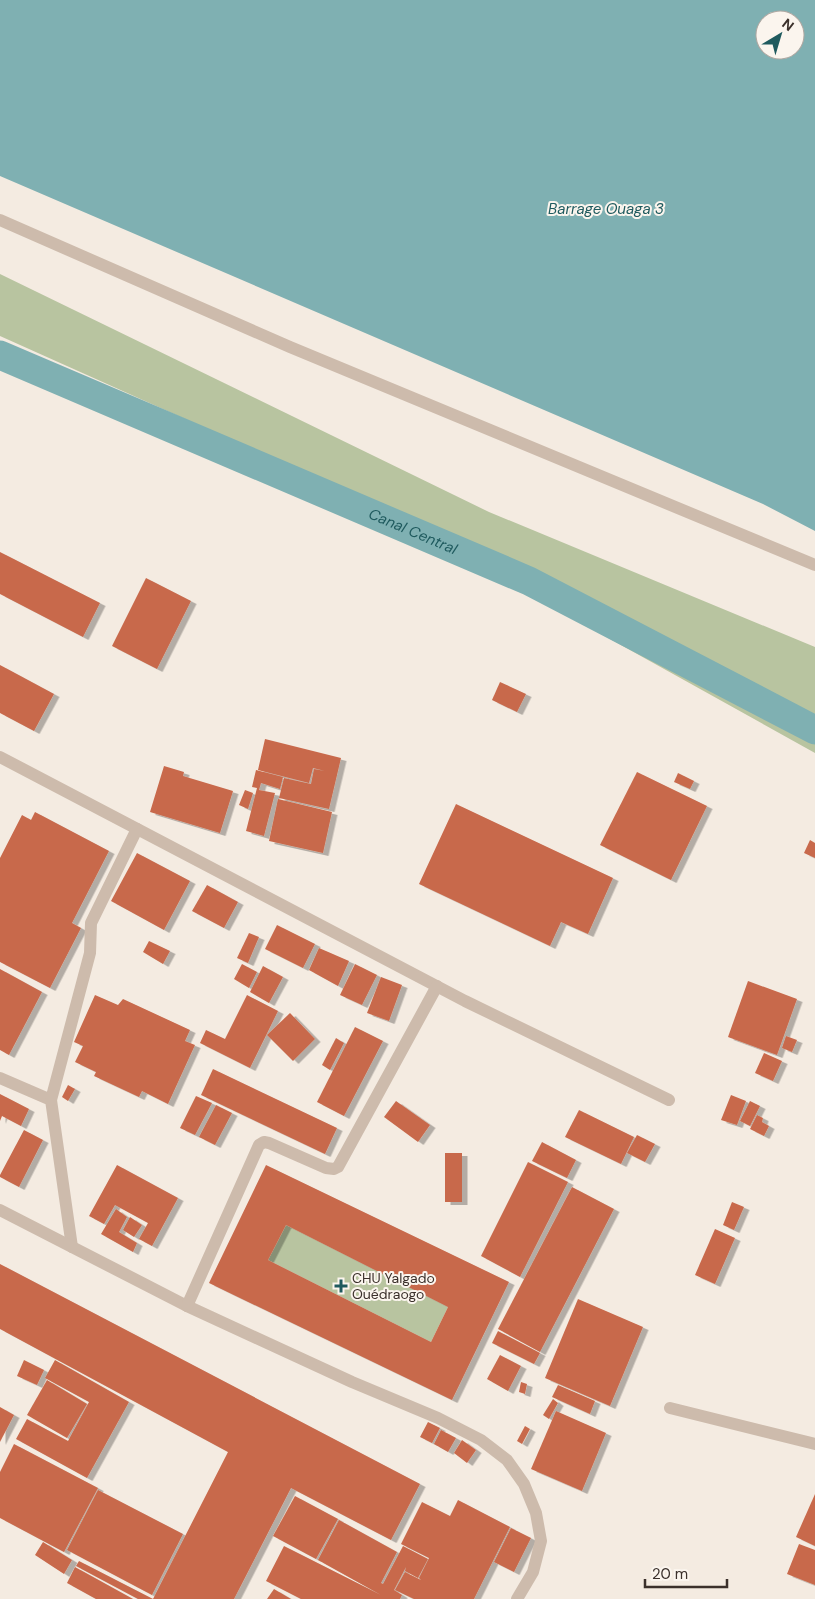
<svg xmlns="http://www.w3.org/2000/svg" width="815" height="1599" font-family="'DM Sans',sans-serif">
<defs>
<filter id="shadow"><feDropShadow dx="5.5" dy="3" stdDeviation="0" flood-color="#0004"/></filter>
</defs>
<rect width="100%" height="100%" fill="#f4ebe1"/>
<g fill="#b8c4a0">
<polygon points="0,274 489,512 815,647 815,753 337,487 0,336"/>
<polygon points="286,1225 448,1307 431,1342 268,1260"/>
</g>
<path fill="#7fb0b2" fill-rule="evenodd" d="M0,0h815v531l-52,-27 -763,-328zM765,20h30v30h-30z"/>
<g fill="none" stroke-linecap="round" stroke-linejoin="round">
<path stroke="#7fb0b2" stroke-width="29" id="s1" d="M0,355l529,226 286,149"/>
</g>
<g fill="#c8694b" fill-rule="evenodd" filter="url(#shadow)">
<polygon points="0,552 100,603 83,637 0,594"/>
<polygon points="146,578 191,601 157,669 112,646"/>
<polygon points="0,665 54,694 34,731 0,713"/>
<polygon points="500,682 526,694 517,712 492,700"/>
<polygon points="265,739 341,758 329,809 279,798 284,778 311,784 314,769 325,771 313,768 309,783 258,770"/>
<polygon points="164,766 184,772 183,776 233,791 220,833 150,812"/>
<polygon points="256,770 283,777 280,789 261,783 259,790 275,793 264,836 246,831 257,788 252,787"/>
<polygon points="637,772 707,806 671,880 600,845"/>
<polygon points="678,773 694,781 690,789 674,782"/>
<polygon points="245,790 253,793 248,809 239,805"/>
<polygon points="278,799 332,812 323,853 269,841"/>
<polygon points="456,804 613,878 588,934 561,922 550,946 419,884"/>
<polygon points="35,812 109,851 72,923 81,928 50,988 0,962 0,858 22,815 31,820"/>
<polygon points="810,840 815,843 815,858 804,853"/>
<polygon points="137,853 190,881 164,930 111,901"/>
<polygon points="207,885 238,902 224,928 192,911"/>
<polygon points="277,925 315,944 303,968 265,949"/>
<polygon points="249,933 259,937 248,963 237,958"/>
<polygon points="149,941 170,951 163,964 143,952"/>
<polygon points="319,948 349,961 338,986 309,970"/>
<polygon points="242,964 257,972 249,988 234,979"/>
<polygon points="355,964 377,975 362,1005 340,995"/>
<polygon points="263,966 283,977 269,1003 250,992"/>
<polygon points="0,969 42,992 9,1055 0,1050"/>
<polygon points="381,977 402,985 389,1021 367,1013"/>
<polygon points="748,981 797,999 777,1055 728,1037"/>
<polygon points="95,995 118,1005 123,999 190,1030 185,1041 195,1045 168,1104 142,1091 139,1097 94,1076 96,1072 75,1062 83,1046 74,1042"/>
<polygon points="247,995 278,1011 250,1068 200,1043 206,1030 225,1039"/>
<polygon points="290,1013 315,1039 293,1061 267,1035"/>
<polygon points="355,1027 383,1041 344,1116 317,1102"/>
<polygon points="786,1036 797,1040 792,1052 782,1048"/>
<polygon points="336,1038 344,1043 330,1070 322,1065"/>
<polygon points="764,1053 782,1061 773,1081 755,1073"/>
<polygon points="213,1069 337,1128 325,1154 201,1095"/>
<polygon points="68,1085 75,1089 68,1101 62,1097"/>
<polygon points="0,1094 29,1109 21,1126 2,1116 0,1121"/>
<polygon points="731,1095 746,1101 737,1125 721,1120"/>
<polygon points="196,1096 212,1103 195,1135 180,1128"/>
<polygon points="396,1101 430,1125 418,1142 384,1117"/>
<polygon points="750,1101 760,1106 750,1126 740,1121"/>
<polygon points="216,1105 232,1113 215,1145 199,1137"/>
<polygon points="579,1110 634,1137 621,1164 565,1137"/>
<polygon points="757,1115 763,1118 762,1122 769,1126 764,1136 750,1129"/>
<polygon points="24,1130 43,1140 19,1187 0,1177 0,1175"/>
<polygon points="637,1135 655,1144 645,1162 627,1153"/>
<polygon points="542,1142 576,1160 567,1178 532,1161"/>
<rect x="445" y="1153" width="17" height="49"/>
<polygon points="528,1162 568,1182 520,1277 481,1256"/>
<polygon points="117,1165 178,1198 152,1246 139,1239 148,1223 115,1205 104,1224 89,1216"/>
<path d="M266,1165l243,117 -57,118 -243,-117zM286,1225l162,82 -17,35 -163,-82z"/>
<polygon points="572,1187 614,1209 540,1352 498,1329"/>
<polygon points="732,1202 744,1207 734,1230 723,1225"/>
<polygon points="116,1209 127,1217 119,1232 137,1243 133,1252 101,1234"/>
<polygon points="130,1217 142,1225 134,1237 123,1230"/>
<polygon points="715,1229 735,1238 715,1284 695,1275"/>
<polygon points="0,1264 420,1484 391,1540 291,1488 234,1599 138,1599 76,1566 79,1561 153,1599 228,1452 0,1329"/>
<polygon points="578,1299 643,1327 610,1406 545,1378"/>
<polygon points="498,1331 540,1353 534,1364 492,1343"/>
<polygon points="500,1355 521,1366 508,1391 487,1379"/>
<polygon points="24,1360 44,1370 37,1385 17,1376"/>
<polygon points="55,1360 129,1402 87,1478 16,1439 27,1419 68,1441 89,1402 45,1378"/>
<polygon points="47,1380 87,1404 67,1438 27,1415"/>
<polygon points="521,1382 527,1384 525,1394 519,1392"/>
<polygon points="558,1385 595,1401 590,1414 552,1397"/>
<polygon points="553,1399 558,1403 549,1419 543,1415"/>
<polygon points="0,1407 14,1415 0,1442"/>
<polygon points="556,1411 606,1433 582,1491 531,1469"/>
<polygon points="428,1422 440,1428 432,1443 420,1437"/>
<polygon points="525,1426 530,1429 522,1444 517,1441"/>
<polygon points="441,1430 456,1438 448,1452 434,1444"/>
<polygon points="462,1440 476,1450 467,1463 454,1453"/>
<polygon points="14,1444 98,1488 64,1552 0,1518 0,1472"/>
<polygon points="98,1490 183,1534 152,1595 67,1550"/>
<polygon points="815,1494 815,1546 796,1537"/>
<polygon points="295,1496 338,1519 316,1559 273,1536"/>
<polygon points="458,1500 510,1527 474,1599 414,1599 395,1590 405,1572 421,1580 419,1578 430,1556 429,1558 401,1544 422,1502 450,1516"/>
<polygon points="339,1520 397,1552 381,1583 383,1584 403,1546 428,1559 418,1578 405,1571 406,1567 394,1590 402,1595 400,1599 301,1599 266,1581 284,1546 381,1595 318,1560"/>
<polygon points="511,1528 531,1538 514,1572 494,1562"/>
<polygon points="43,1542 72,1560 64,1574 35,1555"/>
<polygon points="799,1544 815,1550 815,1585 787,1574"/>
<polygon points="75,1567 133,1599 96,1599 67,1583"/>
<polygon points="274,1589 291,1599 267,1599"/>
</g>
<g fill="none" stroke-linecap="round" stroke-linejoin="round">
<g stroke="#cdbbac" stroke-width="12">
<polyline points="0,220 290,347 815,565"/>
<polyline points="0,757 465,1001 669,1100"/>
<polyline points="0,1078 51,1100 72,1247"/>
<polyline points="51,1100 90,953 91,923 137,829"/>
<polyline points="0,1210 187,1306 352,1382 438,1418 481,1440 507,1460 524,1484 536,1513 541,1541 533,1572 517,1599"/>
<polyline points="187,1306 259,1145 264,1142 269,1143 326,1168 334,1169 338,1167 437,986"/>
<polyline points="670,1408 815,1444"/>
</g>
</g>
<path fill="#1f5a5e" stroke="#fbf5ee" stroke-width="2" d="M338.5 1278.5h5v5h5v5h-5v5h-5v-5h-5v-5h5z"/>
<g text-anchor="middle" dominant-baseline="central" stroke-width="4" stroke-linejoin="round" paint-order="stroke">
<g font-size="14" fill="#3b302b" stroke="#fbf5ee" text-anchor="start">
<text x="352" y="1278">CHU Yalgado<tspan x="352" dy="16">Ouédraogo</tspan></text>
</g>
<g font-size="15" font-style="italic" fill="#1f5a5e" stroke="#fbf5ee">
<text x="606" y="209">Barrage Ouaga 3</text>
<text stroke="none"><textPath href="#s1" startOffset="449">Canal Central</textPath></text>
</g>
</g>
<g transform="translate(780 35) rotate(38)"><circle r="24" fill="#fbf5ee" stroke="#aea6a0"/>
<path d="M0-4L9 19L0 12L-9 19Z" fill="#1f5a5e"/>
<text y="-8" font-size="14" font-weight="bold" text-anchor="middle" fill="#3b302b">N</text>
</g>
<path d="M645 1579v8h82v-8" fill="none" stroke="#3b302b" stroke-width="2.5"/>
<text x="652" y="1579" font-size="15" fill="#3b302b" stroke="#fbf5ee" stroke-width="4" paint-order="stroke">20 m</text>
</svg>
